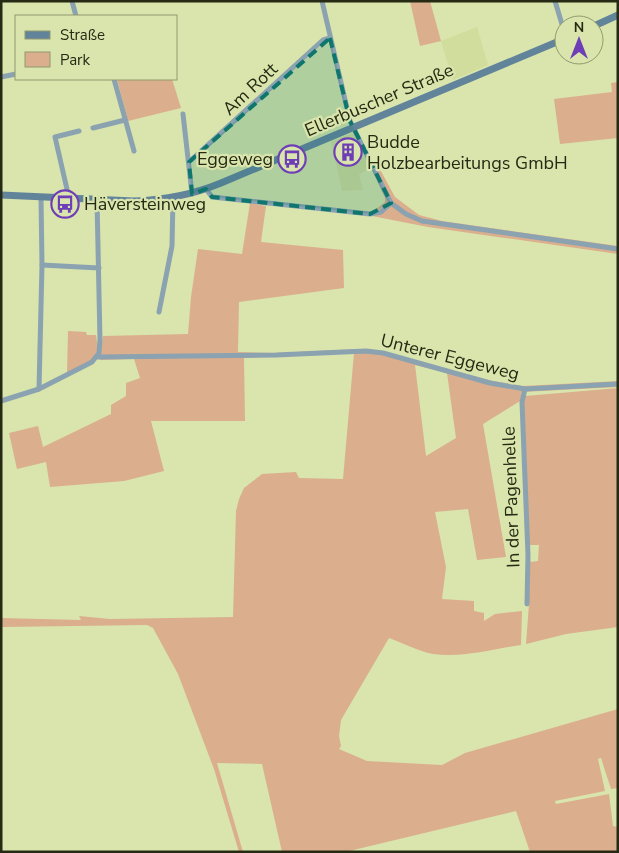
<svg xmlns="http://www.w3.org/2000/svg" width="619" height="853" font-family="'Nunito Sans',sans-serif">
<rect width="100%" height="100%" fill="#d9e5ac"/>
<g fill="#d0dd9c">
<polygon points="477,27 488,65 453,80 441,41"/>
<polygon points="354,133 372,168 359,174 363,190 342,191 331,141"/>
</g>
<g fill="#dbae8d" fill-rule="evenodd">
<polygon points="410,1 430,1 441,41 420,46"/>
<polygon points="117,79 172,79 181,108 128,121"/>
<polygon points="618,82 618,138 560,144 554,99 612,92 611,83"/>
<polygon points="375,160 395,197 419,215 442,221 618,246 618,254 428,227 372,216 375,210 385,202 385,198 369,163"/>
<path d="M250,203l16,3 -5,36 82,8 1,38 -105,14 -1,50 38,1 81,-4h13l123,32 30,5 95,-5v6l-96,5 -2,9 -37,23 23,133 -29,3 -9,-51 -33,3 11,55 -4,32 32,2v10l10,2v8l11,-7 27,-3 -1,34c-28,4 -59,13 -88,9 -15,-3 -30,-11 -44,-16l-48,82 -2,16 2,10 -2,3 28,12 75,4 23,-12 153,-44v79l-7,1 -10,-31 -3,1 7,32 -50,10 1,3 53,-10 4,32 5,1v25h-88l-14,-41 -171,41h-63l-20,-88 -45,-1 26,89h-4l-25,-83 -36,-95 -25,-46 -6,-3 -146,2v-9l80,2 -2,-4 31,3 123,-2 3,-106 3,-12 5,-11 18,-14 34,-2 3,6 44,1 11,-126 -110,5 1,63h-94l13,50 -40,10 -74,6 -4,-25 -29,7 -8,-36 29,-7 5,21 68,-33v-9l15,-9v-13l14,-5 -6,-19 -34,1 3,-24 85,-2 3,-37 7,-48 44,5zM415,365l32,8 9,65 -30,18z"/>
<polygon points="68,331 86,332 87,335 96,335 98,349 94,359 67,373"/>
<polygon points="618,388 618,627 566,634 526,644 529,604 529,562 538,561 539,545 529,545 523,405 525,396"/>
</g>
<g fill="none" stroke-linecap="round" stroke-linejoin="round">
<g stroke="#8ba2b1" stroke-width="5">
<polyline points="72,1 76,16"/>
<polyline points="322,1 350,121 391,203 406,214 422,221 618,249"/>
<polyline points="555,1 564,31"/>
<polyline points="1,77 16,74"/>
<polyline points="114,79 134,151"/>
<polyline points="183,114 192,194"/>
<polyline points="93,128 125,120"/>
<polyline points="189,162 323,40 330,38"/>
<polyline points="206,189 212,197 370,214 381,212 391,203"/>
<polyline points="69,198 55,137 79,131"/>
<polyline points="42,265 99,268"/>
<polyline points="159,312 172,246 173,198"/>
<polyline points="98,357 276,355 366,351 383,353 490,383 525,389 618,384"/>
<polyline points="39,389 42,265 41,197"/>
<polyline points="525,389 522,402 528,555 527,604"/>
<polyline points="1,401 39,389 92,362 99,353 100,340 97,200"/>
</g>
<g stroke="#62849b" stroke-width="7">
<polyline points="594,26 618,15"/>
<path d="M1,195l133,6c31,-1 58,-6 87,-18l343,-144"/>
</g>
</g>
<path fill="#0f766e" fill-opacity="0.2" stroke="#0f766e" stroke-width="4" stroke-dasharray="10 6" stroke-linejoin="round" d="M330,38l20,83 41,82 -21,11 -158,-17 -6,-8 -14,5 -3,-32z"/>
<defs>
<g id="building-ring" transform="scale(1.4375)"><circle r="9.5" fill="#d9e5ac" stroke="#6e3eb6" stroke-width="1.5"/><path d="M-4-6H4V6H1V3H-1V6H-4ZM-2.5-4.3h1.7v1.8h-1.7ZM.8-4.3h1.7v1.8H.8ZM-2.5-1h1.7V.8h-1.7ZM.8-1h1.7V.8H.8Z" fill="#6e3eb6"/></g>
<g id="bus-ring" transform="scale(1.4375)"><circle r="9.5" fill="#d9e5ac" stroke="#6e3eb6" stroke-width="1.5"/><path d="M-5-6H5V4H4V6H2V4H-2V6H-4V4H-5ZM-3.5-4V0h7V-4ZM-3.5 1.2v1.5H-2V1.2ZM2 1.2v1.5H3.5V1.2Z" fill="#6e3eb6"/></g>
</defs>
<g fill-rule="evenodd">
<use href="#building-ring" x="348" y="152"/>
<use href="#bus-ring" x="292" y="159"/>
<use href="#bus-ring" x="65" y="204"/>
</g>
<g text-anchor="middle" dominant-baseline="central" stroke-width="4.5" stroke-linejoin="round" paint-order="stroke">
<g font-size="18" fill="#262a14" stroke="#d9e5ac">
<text transform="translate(250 89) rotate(-43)">Am Rott</text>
<text transform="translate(379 100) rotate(-23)">Ellerbuscher Straße</text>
<text transform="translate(450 357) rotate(14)">Unterer Eggeweg</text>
<text transform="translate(511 497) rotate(-92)">In der Pagenhelle</text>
</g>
<g font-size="18" fill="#262a14" stroke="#d9e5ac" text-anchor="start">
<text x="367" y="142">Budde<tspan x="367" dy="21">Holzbearbeitungs GmbH</tspan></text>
<text x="273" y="159" text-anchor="end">Eggeweg</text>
<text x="84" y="204">Häversteinweg</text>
</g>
</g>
<rect width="619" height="853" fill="none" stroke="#262a14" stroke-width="5"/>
<rect x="15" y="15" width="162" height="65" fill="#d9e5ac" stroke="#919a6f"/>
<rect x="25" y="31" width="25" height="8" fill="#62849b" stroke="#919a6f"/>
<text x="60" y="40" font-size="15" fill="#262a14">Straße</text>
<rect x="25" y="52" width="25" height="15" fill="#dbae8d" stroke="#919a6f"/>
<text x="60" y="65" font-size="15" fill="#262a14">Park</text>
<g transform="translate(579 40)"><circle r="24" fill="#d9e5ac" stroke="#919a6f"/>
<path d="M0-4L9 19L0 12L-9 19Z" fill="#6e3eb6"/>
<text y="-8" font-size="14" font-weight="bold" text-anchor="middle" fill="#262a14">N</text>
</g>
</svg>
